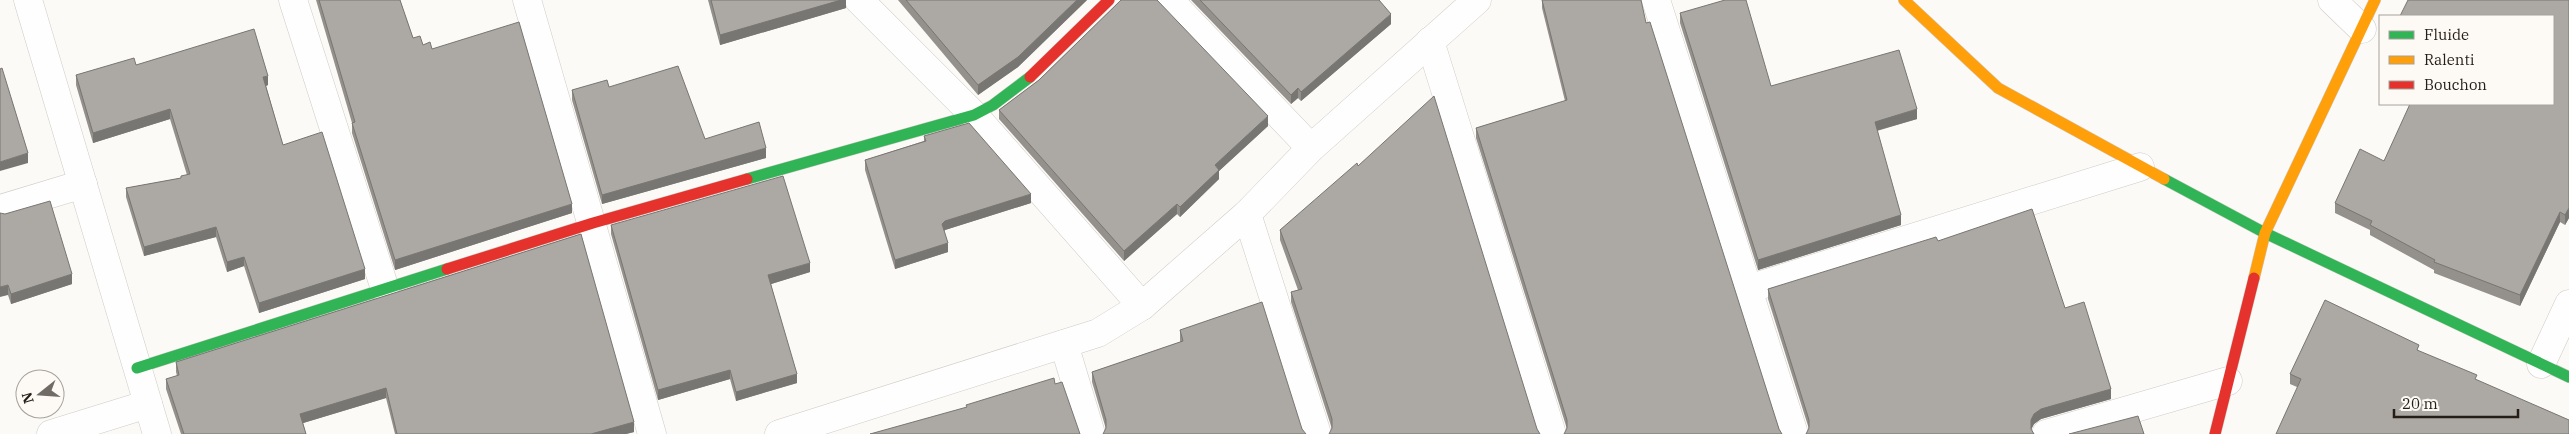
<svg xmlns="http://www.w3.org/2000/svg" width="2569" height="434" font-family="'IBM Plex Serif',serif">
<rect width="100%" height="100%" fill="#fcfaf7"/>
<g fill="none" stroke-linecap="round" stroke-linejoin="round">
<g stroke="#cfcbc6" stroke-width="29">
<g id="street">
<polyline points="28,0 157,434"/>
<polyline points="293,0 385,289"/>
<polyline points="527,0 652,434"/>
<polyline points="859,0 974,115 1142,306"/>
<polyline points="1169,0 1311,148"/>
<polyline points="1656,0 1794,434"/>
<polyline points="2332,0 2362,29"/>
<polyline points="1430,41 1552,434"/>
<polyline points="0,209 83,184"/>
<polyline points="1247,214 1317,434"/>
<polyline points="1748,289 2140,167"/>
<polyline points="1064,344 1091,434"/>
<polyline points="2541,364 2569,304"/>
<polyline points="51,434 148,404"/>
<polyline points="779,434 1098,333 1142,306 1247,214 1311,148 1477,0"/>
<polyline points="2046,434 2228,381"/>
</g>
</g>
<g stroke="#cfcbc6" stroke-width="12">
<g id="fast">
<polyline points="747,179 974,115 993,105 1030,77"/>
<polyline points="2164,179 2265,233 2569,377"/>
<polyline points="137,368 447,269"/>
</g>
</g>
<g stroke="#cfcbc6" stroke-width="12">
<g id="slow">
<polyline points="1904,0 1998,88 2164,179"/>
<polyline points="2254,278 2265,233 2375,0"/>
</g>
</g>
<g stroke="#cfcbc6" stroke-width="12">
<g id="jam">
<polyline points="1030,77 1109,0"/>
<polyline points="447,269 593,223 747,179"/>
<polyline points="2215,434 2254,278"/>
</g>
</g>
<use href="#street" stroke="#fffefe" stroke-width="28"/>
<use href="#fast" stroke="#30b455" stroke-width="11"/>
<use href="#slow" stroke="#ff9f0a" stroke-width="11"/>
<use href="#jam" stroke="#e5322d" stroke-width="11"/>
</g>
<g fill="#94908c">
<polygon points="316,0 400,0 413,38 423,45 432,49 572,213 395,270 352,133 352,123"/>
<polygon points="708,0 846,0 846,8 720,45"/>
<polygon points="898,0 1087,0 1018,67 978,95"/>
<polygon points="1191,0 1379,0 1391,24 1301,101 1298,98 1291,104"/>
<polygon points="1542,0 1646,23 1779,429 1567,429 1476,138 1476,128 1565,101 1542,8"/>
<polygon points="2569,0 2569,218 2565,225 2560,222 2520,306 2434,273 2434,270 2370,235 2370,230 2335,213 2335,203"/>
<polygon points="1120,1 1268,126 1219,171 1219,179 1180,217 1177,214 1124,261 999,119 999,110 1039,80"/>
<polygon points="1680,13 1771,86 1917,119 1877,131 1901,225 1758,270 1680,23"/>
<polygon points="76,75 268,85 266,86 283,145 365,279 259,313 244,266 227,272 216,237 144,256 126,197 126,188 181,178 187,175 170,119 93,143 76,85"/>
<polygon points="609,87 705,139 766,158 602,204 572,100 572,90"/>
<polygon points="924,136 1031,203 945,230 944,231 948,252 895,269 865,170 865,160 924,141"/>
<polygon points="1358,166 1537,429 1332,429 1291,302 1291,292 1298,290 1280,240 1280,230"/>
<polygon points="0,213 72,284 11,304 8,295"/>
<polygon points="611,225 810,272 771,284 797,383 736,401 730,379 658,400 611,234"/>
<polygon points="581,234 634,432 626,434 395,434 386,398 303,423 306,434 181,434 166,389 166,379 177,376 176,372 176,362"/>
<polygon points="1938,241 2065,308 2111,399 2041,419 2034,424 2031,429 1809,429 1768,299 1768,289"/>
<polygon points="1180,330 1302,429 1106,429 1092,382 1092,372 1180,342"/>
<polygon points="2419,345 2297,387 2290,384 2290,374"/>
</g>
<g fill="#787672">
<polygon points="841,0 846,0 846,8 720,45 720,35"/>
<polygon points="1077,0 1087,0 1018,67 978,95 978,85"/>
<polygon points="1391,14 1391,24 1301,101 1301,92"/>
<polygon points="268,76 268,85 263,87 263,77"/>
<polygon points="1298,88 1298,98 1291,104 1291,95"/>
<polygon points="170,109 170,119 93,143 93,133"/>
<polygon points="1917,109 1917,119 1875,131 1875,122"/>
<polygon points="1268,116 1268,126 1219,171 1219,179 1180,217 1180,207 1215,165"/>
<polygon points="766,148 766,158 602,204 602,195"/>
<polygon points="28,153 28,163 0,171 0,162"/>
<polygon points="1031,194 1031,203 945,230 942,233 942,224 945,221"/>
<polygon points="572,204 572,213 395,270 395,260"/>
<polygon points="1177,204 1177,214 1124,261 1124,251"/>
<polygon points="2569,208 2569,218 2565,225 2565,215"/>
<polygon points="2560,212 2560,222 2520,306 2520,295"/>
<polygon points="1901,215 1901,225 1758,270 1758,260"/>
<polygon points="216,227 216,237 144,256 144,247"/>
<polygon points="948,243 948,252 895,269 895,260"/>
<polygon points="244,257 244,266 227,272 227,262"/>
<polygon points="810,263 810,272 768,285 768,275"/>
<polygon points="365,269 365,279 259,313 259,303"/>
<polygon points="72,274 72,284 11,304 11,294"/>
<polygon points="8,285 8,295 0,297 0,287"/>
<polygon points="730,370 730,379 658,400 658,390"/>
<polygon points="797,374 797,383 736,401 736,392"/>
<polygon points="386,388 386,398 300,424 300,414"/>
<polygon points="2111,389 2111,399 2041,419 2034,424 2031,430 2031,420 2034,414 2041,409"/>
<polygon points="634,422 634,432 626,434 591,434"/>
</g>
<g fill="#aca8a3" stroke="#787672">
<polygon points="319,0 400,0 413,38 420,36 423,45 430,42 432,49 519,22 572,204 395,260 352,123 355,122"/>
<polygon points="711,0 841,0 720,35"/>
<polygon points="906,0 1077,0 1018,57 978,85"/>
<polygon points="1121,0 1157,0 1268,116 1215,165 1219,170 1180,207 1177,204 1124,251 999,110 1039,80"/>
<polygon points="1200,0 1379,0 1391,14 1301,92 1298,88 1291,95"/>
<polygon points="1542,0 1641,0 1646,23 1650,22 1779,429 1782,434 1564,434 1567,428 1567,420 1476,128 1567,100"/>
<polygon points="1725,0 1746,0 1771,86 1899,50 1917,109 1875,122 1901,215 1758,260 1680,13"/>
<polygon points="2408,0 2569,0 2569,208 2565,215 2560,212 2520,295 2434,262 2435,260 2370,225 2372,221 2335,203 2360,149 2384,161 2410,104 2553,104 2553,16 2400,16"/>
<polygon points="254,29 268,76 263,77 283,145 322,132 365,269 259,303 244,257 227,262 216,227 144,247 126,188 181,178 181,176 190,174 170,109 93,133 76,75 134,58 136,65"/>
<polygon points="678,66 705,139 759,122 766,148 602,195 572,90 607,80 609,87"/>
<polygon points="2,68 28,153 0,162 0,69"/>
<polygon points="1434,96 1537,429 1540,434 1329,434 1332,428 1332,419 1291,292 1302,289 1280,230 1357,163 1358,166"/>
<polygon points="969,123 1031,194 945,221 942,224 948,243 895,260 865,160 926,141 924,136"/>
<polygon points="783,176 810,263 768,275 797,374 736,392 730,370 658,390 611,225"/>
<polygon points="50,201 72,274 11,294 8,285 0,287 0,213 5,214"/>
<polygon points="2032,209 2065,308 2084,302 2111,389 2041,409 2034,414 2031,420 2031,429 2034,434 1806,434 1809,428 1809,420 1768,289 1936,237 1938,241"/>
<polygon points="581,234 634,422 591,434 397,434 386,388 300,414 306,434 184,434 166,379 179,375 176,362"/>
<polygon points="2325,300 2419,345 2417,350 2477,375 2475,379 2569,420 2569,434 2276,434 2301,379 2290,374"/>
<polygon points="1262,302 1302,429 1306,434 1103,434 1106,428 1106,420 1092,372 1183,341 1180,330"/>
<polygon points="1054,378 1055,384 1062,382 1080,434 870,434 967,407 966,405"/>
<polygon points="2138,416 2144,434 2069,434"/>
</g>
<rect x="2379" y="15" width="175" height="90" fill="#fdfaf6" stroke="#a6a29d"/>
<rect x="2389" y="31" width="25" height="8" fill="#30b455" stroke="#a6a29d"/>
<text x="2424" y="40" font-size="15" fill="#241e17">Fluide</text>
<rect x="2389" y="56" width="25" height="8" fill="#ff9f0a" stroke="#a6a29d"/>
<text x="2424" y="65" font-size="15" fill="#241e17">Ralenti</text>
<rect x="2389" y="81" width="25" height="8" fill="#e5322d" stroke="#a6a29d"/>
<text x="2424" y="90" font-size="15" fill="#241e17">Bouchon</text>
<g transform="translate(40 394) rotate(253)"><circle r="24" fill="#fdfaf6" stroke="#a6a29d"/>
<path d="M0-4L9 19L0 12L-9 19Z" fill="#706b65"/>
<text y="-8" font-size="14" font-weight="bold" text-anchor="middle" fill="#241e17">N</text>
</g>
<path d="M2394 409v8h124v-8" fill="none" stroke="#241e17" stroke-width="2.5"/>
<text x="2402" y="409" font-size="15" fill="#241e17" stroke="#fdfaf6" stroke-width="4" paint-order="stroke">20 m</text>
</svg>
